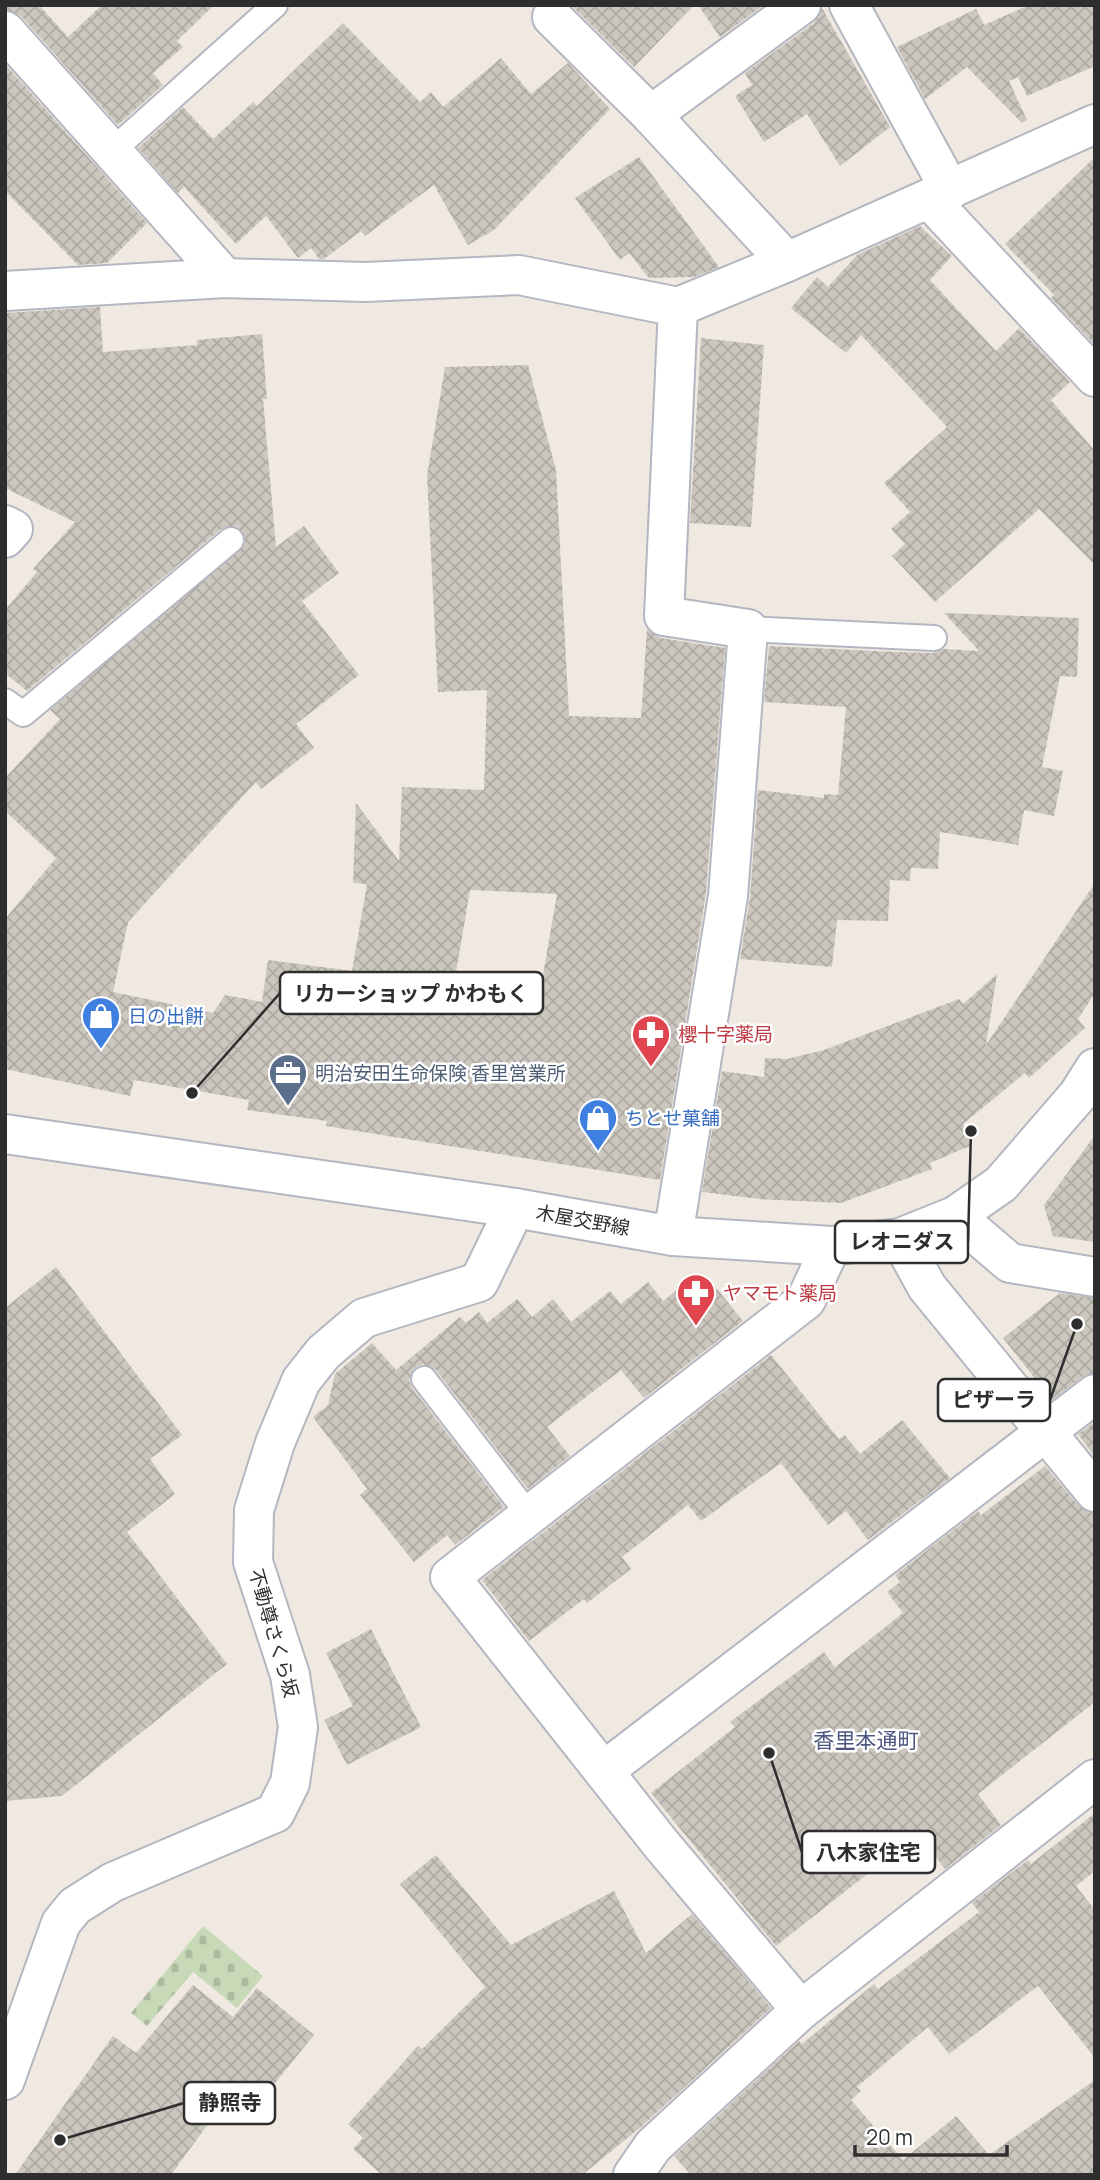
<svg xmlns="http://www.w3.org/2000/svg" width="1100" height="2180" font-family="Manrope,'Noto Sans JP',sans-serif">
<defs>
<pattern id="cemetery-stones" width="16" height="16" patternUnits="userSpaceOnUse" patternTransform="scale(1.75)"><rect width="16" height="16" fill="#c8d9b8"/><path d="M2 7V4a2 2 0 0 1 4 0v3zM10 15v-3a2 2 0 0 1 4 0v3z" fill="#acbb9e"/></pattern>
<pattern id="building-cross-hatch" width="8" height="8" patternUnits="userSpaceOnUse" patternTransform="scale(1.75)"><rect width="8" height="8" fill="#cbc7bf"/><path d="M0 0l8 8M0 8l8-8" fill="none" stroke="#afaba4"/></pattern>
</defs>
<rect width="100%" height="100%" fill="#efe9e1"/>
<polygon fill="url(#cemetery-stones)" points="203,1926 263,1976 237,2008 193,1972 147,2026 131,2013"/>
<g fill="url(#building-cross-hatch)" fill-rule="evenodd">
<polygon points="5,5 39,5 68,37 102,5 214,5 177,41 183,47 153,73 163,85 118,125 21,16 5,10"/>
<polygon points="571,5 694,5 634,67"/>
<polygon points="698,5 764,5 720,37"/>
<polygon points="1029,5 1095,5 1095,66 1027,96 1018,77 1009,81 1027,120 1022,123 967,67 925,99 897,47 976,9 984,25"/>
<polygon points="822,8 890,127 840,166 807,114 764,142 735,96 752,85 745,73 814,23"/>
<polygon points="343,23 420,102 431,92 443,107 501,58 531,94 568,63 610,109 494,230 468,245 434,185 365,236 361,231 324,259 319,259 311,248 298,258 266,216 236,244 184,187 178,193 138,148 183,107 213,139 253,102 257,106"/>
<polygon points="5,64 147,223 107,263 78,265 5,191"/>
<polygon points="639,157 719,267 694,277 649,278 629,253 620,260 575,198"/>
<polygon points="1095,157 1095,345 1051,298 1054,295 1005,244"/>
<polygon points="920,226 952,256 930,280 996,351 1019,328 1070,382 1051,400 1095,451 1095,565 1039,509 935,602 892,556 905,544 891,529 910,512 884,483 947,427 861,335 846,353 791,308 817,277 828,287 857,255"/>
<path d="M100,307l3,45 94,-7v-5l65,-6 5,65h-4l13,148 28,-21 35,47 -37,28 57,74 -63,49 18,24 -53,41 -5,-7 -128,140 -15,70 100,21 12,-18 37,7 6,-42 84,11 15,-87 -14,-1 3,-80 43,58 3,-74 82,3 3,-100 -49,2 -11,-216 18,-109 83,-2 28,105 13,246 72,2 6,-89 14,9 64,10 -19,245 -46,287 -334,-54 1,-5 -80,-11 2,-10 -115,-20 -4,16 -125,-27v-150l51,-61 -51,-47v-33l55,-59 -10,-9 195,-166v-7l-8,-11 -16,3 -194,162 -22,-18v-63l32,-38 -4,-3 42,-47 -70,-34v-175zM470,890l87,4 -19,110 -85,-14z"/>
<polygon points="701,338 764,345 751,527 690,523"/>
<polygon points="944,613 1079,618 1077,677 1060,676 1042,767 1063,771 1054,816 1024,810 1018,845 940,832 938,869 911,868 910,881 890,880 888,921 837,920 832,967 740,959 750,898 758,790 824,798 824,794 838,795 846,707 764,702 769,646 897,652 933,653 944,649 979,651"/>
<polygon points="1095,883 1095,993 1078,1019 1085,1028 1029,1078 1025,1073 963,1124 972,1145 930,1163 932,1169 841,1203 759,1199 702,1192 722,1071 764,1077 765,1058 787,1059 824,1050 959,999 963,1004 997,974 986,1045"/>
<polygon points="1095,1135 1095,1242 1053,1236 1044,1205"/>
<polygon points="56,1267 182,1435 150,1459 175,1494 127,1532 227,1664 62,1796 5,1801 5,1308"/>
<polygon points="648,1282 663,1301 684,1284 699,1303 717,1289 743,1321 644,1398 621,1370 547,1427 570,1456 528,1489 436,1370 423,1364 414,1368 409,1380 412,1388 504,1507 455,1545 447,1535 414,1562 360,1495 367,1489 313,1417 328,1405 335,1374 372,1343 396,1370 460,1317 466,1323 479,1312 487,1323 517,1299 532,1317 553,1299 571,1322 610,1291 621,1304"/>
<polygon points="1060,1293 1095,1298 1095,1373 1082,1377 1052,1400 1003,1338"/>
<polygon points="771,1355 839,1439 845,1435 860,1454 902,1420 950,1478 868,1540 846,1511 828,1525 781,1463 701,1521 688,1505 622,1557 631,1569 587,1603 584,1599 529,1641 482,1580"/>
<polygon points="1095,1422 1095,1457 1078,1434"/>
<polygon points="1045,1466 1079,1506 1095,1513 1095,1702 978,1794 1001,1825 945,1869 924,1841 891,1867 885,1860 776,1946 651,1793 735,1727 730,1722 824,1652 835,1667 903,1613 887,1592 900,1582 895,1575 978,1511 981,1515"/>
<polygon points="371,1629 421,1727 347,1765 324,1720 353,1706 326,1653"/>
<polygon points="1095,1813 1095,1871 1076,1886 1095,1910 1095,2058 1038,1986 949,2054 928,2027 857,2087 861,2091 851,2100 903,2160 956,2116 989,2155 1095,2080 1095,2175 691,2175 674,2156 799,2041 802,2044 874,1984 878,1989 979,1912 972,1903 1028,1860 1031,1864"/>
<polygon points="436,1855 511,1945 614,1891 646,1953 692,1914 771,2008 641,2127 582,2175 382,2175 353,2149 363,2138 348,2124 418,2046 422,2049 485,1987 400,1884"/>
<polygon points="193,1985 233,2017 257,1988 314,2035 245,2120 224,2102 171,2175 15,2175 113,2036 136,2053"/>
</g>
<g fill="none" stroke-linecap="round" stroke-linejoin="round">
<g stroke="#b4b7c1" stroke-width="28">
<g id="lane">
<polyline points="112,151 275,5"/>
<polyline points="748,629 934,638"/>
<polyline points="5,701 23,714 231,540"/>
<polyline points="424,1379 529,1515"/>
</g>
</g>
<g stroke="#b4b7c1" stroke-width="42">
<g id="street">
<polyline points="849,5 950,190"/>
<polyline points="552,17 651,115 787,262"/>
<polyline points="5,31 225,278"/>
<polyline points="651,115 801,5"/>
<polyline points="929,199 1095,377"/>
<polyline points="5,291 225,278 365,282 519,275 678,307 664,616 748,629 728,896 673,1236"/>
<polyline points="678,307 787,262 1095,124"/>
<polyline points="5,525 13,529 5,538"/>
<polyline points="955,1216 1010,1263 1095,1277"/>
<polyline points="900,1238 927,1287 1095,1492"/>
<polyline points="605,1770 1095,1394"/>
<polyline points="801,2010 661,1844 450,1577 806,1300 831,1246"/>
<polyline points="5,2080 61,1923 75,1906 113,1882 275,1813 290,1783 298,1727 290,1675 253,1562 254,1510 275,1443 301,1381 323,1353 364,1318 479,1282 515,1208"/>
<polyline points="633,2175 653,2146 801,2010 1095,1779"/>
</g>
</g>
<g stroke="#b4b7c1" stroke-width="42">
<polyline id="secondary" points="5,1134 515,1208 673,1236 831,1246 900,1238 955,1216 1001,1184 1078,1095 1095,1068"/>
</g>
<use href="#lane" stroke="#fff" stroke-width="24"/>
<use href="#street" stroke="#fff" stroke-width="38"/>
<use href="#secondary" stroke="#fff" stroke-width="38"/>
</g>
<defs>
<g id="shop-pin" transform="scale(2.0125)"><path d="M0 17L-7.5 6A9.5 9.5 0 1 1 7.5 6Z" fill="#3f7fe0" stroke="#fff"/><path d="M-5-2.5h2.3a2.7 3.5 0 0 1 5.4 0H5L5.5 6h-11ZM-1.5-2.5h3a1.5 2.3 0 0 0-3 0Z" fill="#fff"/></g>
<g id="pharmacy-pin" transform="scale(2.0125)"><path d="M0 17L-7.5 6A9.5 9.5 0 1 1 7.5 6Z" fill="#e0444e" stroke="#fff"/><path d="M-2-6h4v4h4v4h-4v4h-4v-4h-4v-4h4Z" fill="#fff"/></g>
<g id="office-pin" transform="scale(2.0125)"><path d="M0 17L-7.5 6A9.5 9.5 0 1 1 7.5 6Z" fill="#5c6f8a" stroke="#fff"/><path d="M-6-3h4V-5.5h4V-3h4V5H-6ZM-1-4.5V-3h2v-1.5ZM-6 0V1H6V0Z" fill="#fff"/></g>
</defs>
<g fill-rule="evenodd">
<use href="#shop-pin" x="101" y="1016"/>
<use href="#pharmacy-pin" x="651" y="1034"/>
<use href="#office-pin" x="288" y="1073"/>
<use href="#shop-pin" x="598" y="1118"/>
<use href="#pharmacy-pin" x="696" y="1293"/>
</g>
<g text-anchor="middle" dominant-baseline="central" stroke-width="5" stroke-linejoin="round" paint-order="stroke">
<g font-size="19" fill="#366cbe" stroke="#fff" text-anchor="start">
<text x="128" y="1016">日の出餅</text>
<text x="625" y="1118">ちとせ菓舗</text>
</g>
<g font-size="19" fill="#be3a42" stroke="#fff" text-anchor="start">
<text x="678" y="1034">櫻十字薬局</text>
<text x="723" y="1293">ヤマモト薬局</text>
</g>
<g font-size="19" fill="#4e5e75" stroke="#fff" text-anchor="start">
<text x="315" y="1073">明治安田生命保険 香里営業所</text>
</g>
<g font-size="19" fill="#2e2e2e" stroke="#fff">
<text transform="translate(583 1220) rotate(10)">木屋交野線</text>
<text transform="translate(274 1633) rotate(74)">不動尊さくら坂</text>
</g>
<g font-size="21" fill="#4d5680" stroke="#fff">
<text x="866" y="1740">香里本通町</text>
</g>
</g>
<path fill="none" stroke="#2e2e2e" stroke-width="2.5" d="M192 1093L280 993M971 1131L968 1242M1077 1324L1050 1400M769 1753L802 1852M60 2140L184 2103"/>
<g fill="#2e2e2e" stroke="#fff" stroke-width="2.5">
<circle cx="192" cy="1093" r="7"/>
<circle cx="971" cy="1131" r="7"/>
<circle cx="1077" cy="1324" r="7"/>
<circle cx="769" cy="1753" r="7"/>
<circle cx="60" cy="2140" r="7"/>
</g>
<g fill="#fff" stroke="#2e2e2e" stroke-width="2.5">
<rect x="280" y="972" width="263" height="42" rx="7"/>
<rect x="835" y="1221" width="133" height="42" rx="7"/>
<rect x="938" y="1379" width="112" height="42" rx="7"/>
<rect x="802" y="1831" width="133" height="42" rx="7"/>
<rect x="184" y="2082" width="91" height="42" rx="7"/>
</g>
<g font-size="21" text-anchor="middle" font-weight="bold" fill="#2e2e2e">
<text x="411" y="1001">リカーショップ かわもく</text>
<text x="902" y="1249">レオニダス</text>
<text x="994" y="1407">ピザーラ</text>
<text x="868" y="1860">八木家住宅</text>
<text x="230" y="2110">静照寺</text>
</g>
<rect width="1100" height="2180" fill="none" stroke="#2e2e2e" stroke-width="14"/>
<path d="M855 2145v10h152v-10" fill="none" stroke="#2e2e2e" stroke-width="3.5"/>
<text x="866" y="2145" font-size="21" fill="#2e2e2e" stroke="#ffffff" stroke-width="5" paint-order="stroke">20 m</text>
</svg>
